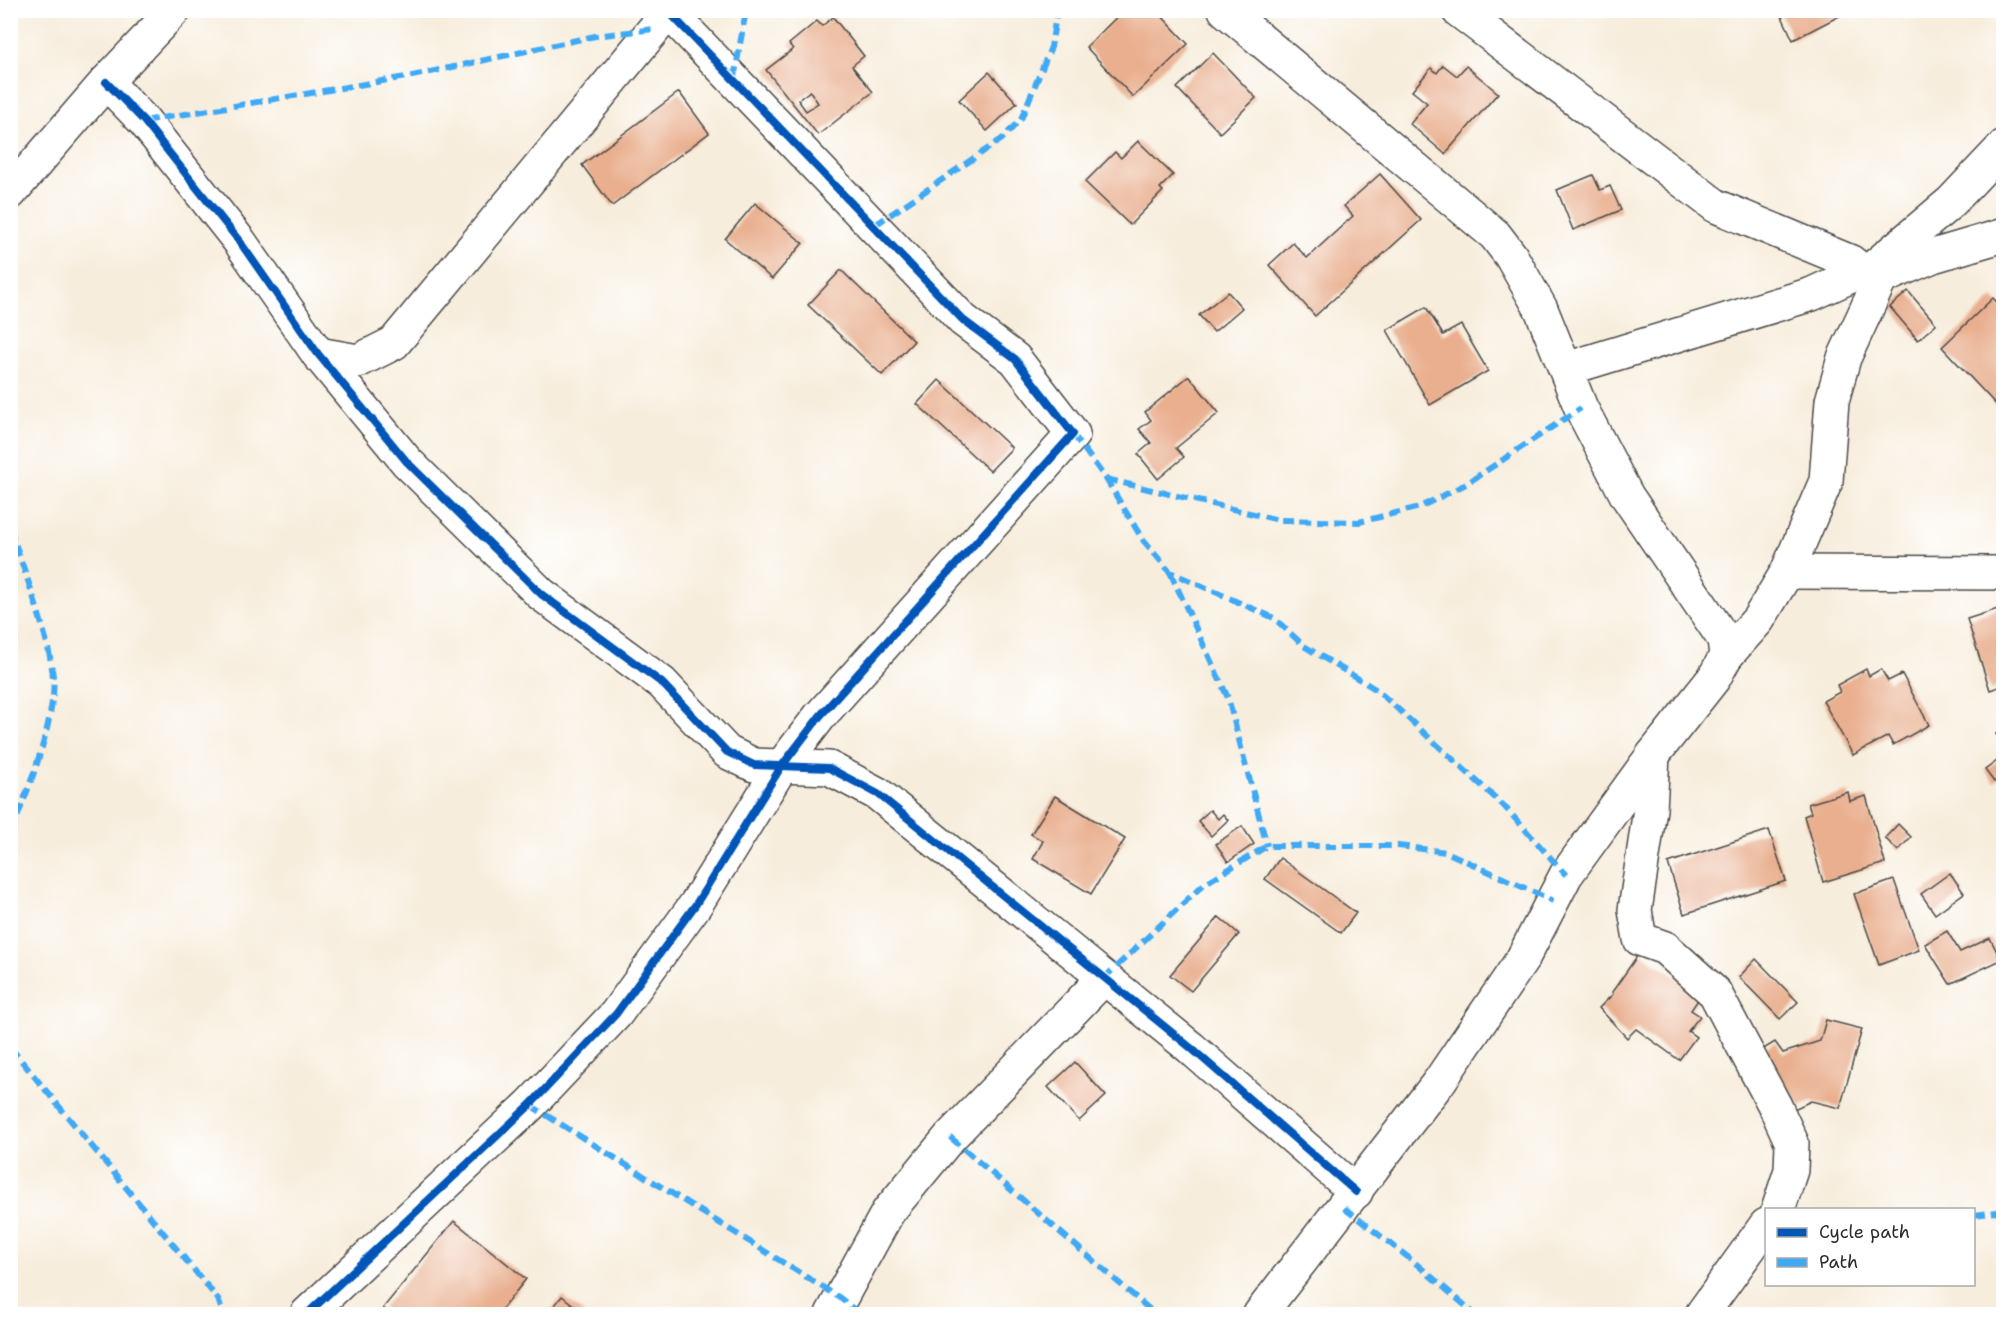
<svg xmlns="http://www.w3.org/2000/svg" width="2014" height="1325" font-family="'Shantell Sans',sans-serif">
<rect width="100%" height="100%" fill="#fff"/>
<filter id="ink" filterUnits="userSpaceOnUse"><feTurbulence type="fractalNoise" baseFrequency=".0167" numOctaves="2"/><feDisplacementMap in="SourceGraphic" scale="12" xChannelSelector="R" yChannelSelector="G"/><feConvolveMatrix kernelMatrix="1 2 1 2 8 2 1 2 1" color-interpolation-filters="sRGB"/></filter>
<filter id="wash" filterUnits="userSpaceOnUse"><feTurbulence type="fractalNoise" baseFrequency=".008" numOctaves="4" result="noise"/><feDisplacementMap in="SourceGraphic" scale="24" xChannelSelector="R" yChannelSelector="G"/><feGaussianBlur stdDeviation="1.35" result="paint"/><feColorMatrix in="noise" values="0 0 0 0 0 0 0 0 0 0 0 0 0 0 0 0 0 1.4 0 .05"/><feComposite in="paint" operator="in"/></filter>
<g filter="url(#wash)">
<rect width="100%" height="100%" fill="#f7eddc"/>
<g id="blocks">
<g fill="#e9af8e" fill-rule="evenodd">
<polygon points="1124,10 1156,10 1188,44 1133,97 1086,47"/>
<polygon points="1779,10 1851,10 1793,40"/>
<path d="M833,17l31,39 -12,10 21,26 -55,43 -52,-65 27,-21 -4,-5 28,-23 5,5zM810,91l8,12 -12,8 -8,-11z"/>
<polygon points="1213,53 1256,98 1220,133 1177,88"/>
<polygon points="1443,65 1457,76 1466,66 1498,93 1445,154 1410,124 1427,103 1412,91 1431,68 1437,73"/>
<polygon points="989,72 1017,103 987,131 959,100"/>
<polygon points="679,92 709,133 612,206 582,165"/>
<polygon points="1138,141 1173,175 1160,188 1163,191 1130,225 1085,182 1115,152 1121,158"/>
<polygon points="1380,174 1421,220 1315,316 1269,265 1293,243 1307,258 1353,216 1344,206"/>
<polygon points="1593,175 1600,190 1610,186 1621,210 1573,230 1557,190"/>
<polygon points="755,203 803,243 772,279 725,239"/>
<polygon points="841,270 914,341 882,375 808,305"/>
<polygon points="1908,291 1936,324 1918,340 1890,307"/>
<polygon points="1228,292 1242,308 1214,332 1199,315"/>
<polygon points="1993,298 2004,309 2004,413 1942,347"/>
<polygon points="1426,307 1443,335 1461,325 1488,371 1430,405 1387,330"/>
<polygon points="1189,376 1219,413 1176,448 1184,457 1158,479 1138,454 1151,443 1139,429 1151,420 1145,412"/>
<polygon points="939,380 1012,448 990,471 917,404"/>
<polygon points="2004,607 2004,685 1990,690 1967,619"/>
<polygon points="1866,669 1869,676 1881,669 1888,681 1902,674 1929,725 1893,745 1888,736 1853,755 1823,701 1840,692 1837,685"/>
<polygon points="2004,730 2004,747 1996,734"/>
<polygon points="2001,758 2004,775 1994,782 1985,770"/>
<polygon points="1848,792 1850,801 1866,796 1885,863 1823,882 1804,816 1811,813 1808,804"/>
<polygon points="1055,796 1125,839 1091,894 1033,859 1043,841 1031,834"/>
<polygon points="1210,810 1218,819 1223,814 1228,820 1211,836 1198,821"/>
<polygon points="1898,824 1911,837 1898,851 1885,838"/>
<polygon points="1242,826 1254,844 1228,862 1216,844"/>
<polygon points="1769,830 1786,881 1684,914 1668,863"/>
<polygon points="1280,858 1356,913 1341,933 1265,879"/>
<polygon points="1950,873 1964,893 1935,914 1921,894"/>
<polygon points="1894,880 1919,950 1879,965 1854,894"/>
<polygon points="1219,917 1239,934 1191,991 1170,975"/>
<polygon points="1947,931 1960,952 1990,938 2001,960 1950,984 1925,944"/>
<polygon points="1640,952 1702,994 1691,1010 1700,1016 1688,1031 1696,1037 1679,1060 1636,1029 1627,1038 1599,1008 1613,994 1612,992"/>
<polygon points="1756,959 1798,1002 1780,1019 1739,977"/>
<polygon points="1826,1020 1862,1029 1840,1108 1811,1101 1781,1115 1752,1056 1775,1042 1783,1053 1820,1041"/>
<polygon points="1075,1062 1106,1096 1079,1121 1048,1087"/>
<polygon points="454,1221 526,1279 498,1314 391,1314 383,1308"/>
<polygon points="562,1296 585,1314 548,1314"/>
</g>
</g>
</g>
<g filter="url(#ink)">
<use href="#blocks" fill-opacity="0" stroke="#4a4846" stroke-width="1.5"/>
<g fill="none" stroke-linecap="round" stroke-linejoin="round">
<g stroke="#4a4846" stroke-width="36">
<g id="street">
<polyline points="1225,10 1495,235 1511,256 1541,309 1581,408 1627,496 1724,639 1726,656 1714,678 1653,755 1566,875 1522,960 1439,1082 1260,1314"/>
<polyline points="1458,10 1716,206 1851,262 1862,271"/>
<polyline points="106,82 144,121 240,242 318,354 407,462 541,594 662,683 727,752 754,765 829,768 878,794 1191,1048 1356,1192"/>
<polyline points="10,193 106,82 174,10"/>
<polyline points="1872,274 1881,278 1933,256 2004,235"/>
<polyline points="318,354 358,361 394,343 670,10"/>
<polyline points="1566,369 1812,294 1862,271 1868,272 1951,202 2004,146"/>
<polyline points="1787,572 2004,573"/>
<polyline points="1726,656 1758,620 1787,572 1826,481 1832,401 1844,358 1881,278"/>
<polyline points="1653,755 1650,809 1635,910 1640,939 1665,948 1715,993 1775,1106 1792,1143 1791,1170 1778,1210"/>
<polyline points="307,1314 530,1105 616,1014 696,904 781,767 820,716 1073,434 1015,359 963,320 667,10"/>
<polyline points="832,1314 888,1212 950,1137 1103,979"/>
<polyline points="1702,1314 1766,1225"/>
</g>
</g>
<use href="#street" stroke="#fff" stroke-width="33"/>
<g stroke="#3fa9f5" stroke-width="6" stroke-dasharray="12 6" stroke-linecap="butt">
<polyline points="734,79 746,10"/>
<polyline points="144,121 412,76 595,36 654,29"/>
<polyline points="875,225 1002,139 1021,119 1051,47 1057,10"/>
<polyline points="1073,434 1106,479 1143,540 1170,572 1274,618 1304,646 1377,690 1503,805 1566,875"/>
<polyline points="1106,479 1279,520 1359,522 1420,507 1466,484 1581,408"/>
<path d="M10,528c13,41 48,128 43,167 -6,49 -25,95 -43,140"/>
<polyline points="1170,572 1228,698 1267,846"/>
<polyline points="1103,979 1204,884 1267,846 1398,846 1446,852 1553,901"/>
<polyline points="10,1047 218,1299 223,1314"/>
<polyline points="530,1105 840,1298 860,1314"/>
<polyline points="950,1137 1155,1314"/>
<polyline points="1344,1208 1413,1261 1475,1314"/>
<polyline points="1778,1209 1778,1210"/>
<polyline points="1974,1215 2004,1211"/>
</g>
<g stroke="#fff" stroke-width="11">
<g id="cycleway">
<polyline points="106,82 144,121 240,242 318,354 407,462 541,594 662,683 727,752 754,765 829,768 878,794 1191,1048 1356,1192"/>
<polyline points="307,1314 530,1105 616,1014 696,904 781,767 820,716 1073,434 1015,359 963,320 667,10"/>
</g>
</g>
<use href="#cycleway" stroke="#0057b8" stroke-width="8"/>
</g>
</g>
<rect width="2014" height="1325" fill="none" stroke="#fff" stroke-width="36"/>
<rect x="1765" y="1208" width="210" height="78" fill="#ffffff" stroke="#aaaaaa" stroke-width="1.5"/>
<rect x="1777" y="1228" width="30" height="9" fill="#0057b8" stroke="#aaaaaa" stroke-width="1.5"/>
<text x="1819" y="1238" font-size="18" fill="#2b2b2b">Cycle path</text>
<rect x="1777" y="1258" width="30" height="9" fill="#3fa9f5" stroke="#aaaaaa" stroke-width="1.5"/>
<text x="1819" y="1268" font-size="18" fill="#2b2b2b">Path</text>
</svg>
